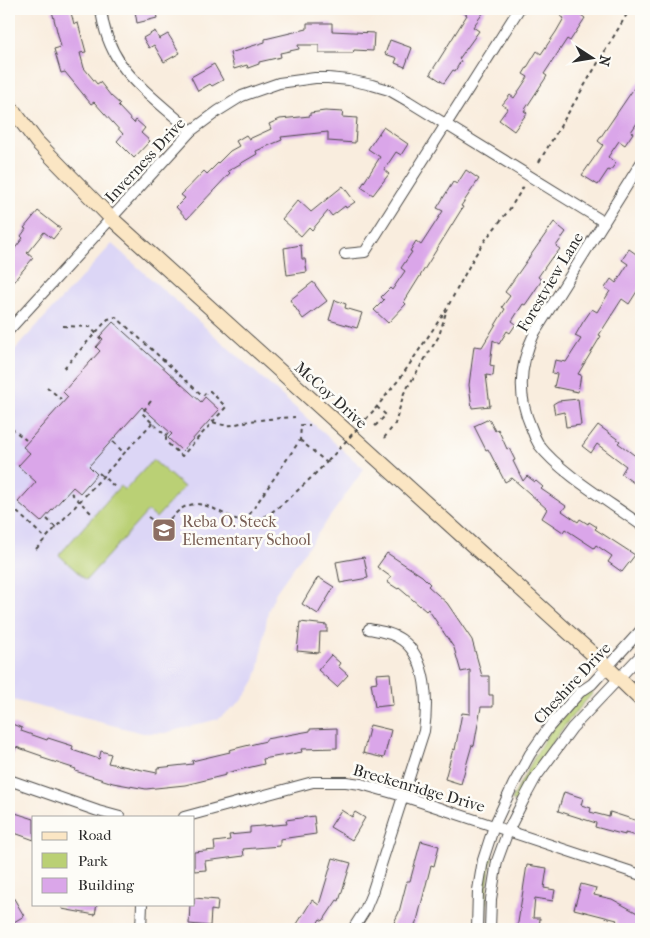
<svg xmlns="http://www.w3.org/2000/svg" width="650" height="938" font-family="'IM FELL French Canon',serif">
<rect width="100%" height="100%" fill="#fdfcf7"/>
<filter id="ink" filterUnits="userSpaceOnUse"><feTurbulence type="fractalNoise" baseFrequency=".02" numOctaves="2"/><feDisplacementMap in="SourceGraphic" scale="10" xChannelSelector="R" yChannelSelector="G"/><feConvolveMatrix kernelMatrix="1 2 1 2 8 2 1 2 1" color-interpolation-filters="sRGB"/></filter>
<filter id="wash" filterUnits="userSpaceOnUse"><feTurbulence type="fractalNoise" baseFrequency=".0096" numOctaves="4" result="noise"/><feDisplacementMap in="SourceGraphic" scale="20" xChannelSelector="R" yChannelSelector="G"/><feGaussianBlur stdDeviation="1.12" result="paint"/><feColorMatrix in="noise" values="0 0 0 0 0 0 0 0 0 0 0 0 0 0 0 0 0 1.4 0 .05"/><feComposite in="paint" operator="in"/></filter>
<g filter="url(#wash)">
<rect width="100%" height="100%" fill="#f9edde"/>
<polygon fill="#dcd6f6" points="112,244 364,469 276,592 268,611 259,668 255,680 248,692 240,702 218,719 165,733 143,733 9,699 9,356"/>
<g fill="#bad074" stroke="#727e50">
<polygon points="153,460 184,487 156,518 148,511 86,580 59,555 120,486 125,490"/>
<polygon points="588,690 592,690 592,694 569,720 555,739 518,801 515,802 512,801 513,797 541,745 551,730"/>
<path d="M490,854l2,3c-5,24 -7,48 -6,72h-5l2,-54z"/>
</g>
<g id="blocks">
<g fill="#daa6e9">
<polygon points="62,9 70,9 74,24 78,23 86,52 80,53 84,68 97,84 100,82 111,96 120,104 118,106 134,123 136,120 145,128 141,133 150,141 134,158 117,141 123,134 94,102 91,104 65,72 61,73 54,49 61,47 52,11"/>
<polygon points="145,9 155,9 157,18 137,23 135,11"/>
<polygon points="458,9 486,9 473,27 479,31 459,59 461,61 455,71 453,70 444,83 430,74 467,15"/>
<polygon points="564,9 585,9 581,15 585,18 570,41 567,39 544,74 547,76 524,111 527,113 514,131 499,120 508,108 502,105 510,95 514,98 528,77 523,74 537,51 541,54 556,32 564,18 560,16"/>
<polygon points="307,23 332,23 332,31 374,33 373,51 354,50 353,53 319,53 319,45 298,45 299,49 280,53 281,57 259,62 259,64 248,68 247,65 234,69 230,53 265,42 265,39 307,29"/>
<polygon points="155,31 159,39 168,34 180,53 164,62 154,45 149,48 143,38"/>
<polygon points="390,40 412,48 405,67 395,63 397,58 385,54"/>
<polygon points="214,64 223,80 212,86 210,84 198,91 191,77"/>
<polygon points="641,78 641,117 631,132 633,133 625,145 619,141 608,157 616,163 610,171 608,170 598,185 582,175 603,145 598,141"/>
<polygon points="325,111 343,112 342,117 357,118 355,143 328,141 328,132 281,137 282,140 256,151 257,154 228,171 230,173 187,219 176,207 185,198 181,195 204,171 207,174 230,151 239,146 236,141 246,135 249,139 271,129 269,124 280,119 310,116 310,113"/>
<polygon points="383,127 408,144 401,155 396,152 384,170 389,174 373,195 361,187 380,157 368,149"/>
<polygon points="466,170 479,179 461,206 463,207 404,302 406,304 388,323 374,310 384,300 381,297 390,288 392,290 405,271 401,268 412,252 410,251 416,241 421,245 443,211 437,208 453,182 457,184"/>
<polygon points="343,186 355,202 346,208 345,206 332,216 328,211 312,230 309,227 301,236 282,219 298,200 311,212"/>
<polygon points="38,211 61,229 53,239 44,232 27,253 33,258 9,287 9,256 23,238 21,236 26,229 24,228"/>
<polygon points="554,222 566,232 556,246 560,249 553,258 552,257 538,277 542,280 532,295 525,305 523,304 512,321 516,324 510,333 507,331 499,344 493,340 490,365 494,366 493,376 486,375 490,406 472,408 469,385 474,346 482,347 505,309 502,307 510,296 505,292"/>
<polygon points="301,245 302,259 305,259 307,272 287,275 284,248"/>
<polygon points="641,246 641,285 629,304 622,299 599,335 601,336 578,374 581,375 578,392 554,387 557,374 552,373 555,360 566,362 581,339 575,336 583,322 592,309 597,312 610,291 605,288 611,279 616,283 628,264 622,260 629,249 636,254"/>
<polygon points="313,282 327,301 303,319 290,300"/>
<polygon points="335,300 346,304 345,308 362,313 357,328 329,320"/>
<polygon points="113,322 201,402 205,397 219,410 182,451 168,438 172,434 142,407 89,466 97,474 80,493 73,487 41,522 18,502 36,482 18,466 30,453 23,447 68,397 63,392 100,351 96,347 103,339 100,336"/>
<polygon points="578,399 581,425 566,427 564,412 555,414 553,404 558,401"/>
<polygon points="489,419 495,431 498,429 507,449 509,448 515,460 513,461 523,481 527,476 535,482 536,481 543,487 541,489 566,506 562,511 578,522 580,519 588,524 589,522 597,527 595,529 635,555 622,572 608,562 612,556 596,545 594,548 565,529 563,532 542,518 547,509 512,478 505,482 488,449 486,450 474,426"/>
<polygon points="598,425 620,441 618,443 641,460 641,473 634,483 621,474 626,466 597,444 591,453 582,446"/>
<polygon points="387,553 422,576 430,584 428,586 447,603 472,640 482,676 489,676 489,695 493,695 493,707 481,707 474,746 472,745 461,784 445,779 453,749 455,750 462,713 470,714 470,670 461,672 454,648 428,609 426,611 399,588 398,589 387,582 391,577 377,567"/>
<polygon points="364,557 368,578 340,583 336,562"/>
<polygon points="318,577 334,587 318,614 302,604"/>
<polygon points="300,622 327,625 327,632 320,632 319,653 297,651"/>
<polygon points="331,655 340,663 338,666 348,675 337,687 318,670"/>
<polygon points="390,673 393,705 375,707 371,683 377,682 376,674"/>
<polygon points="12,724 22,728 21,731 47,740 48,738 73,746 72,750 99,759 101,751 111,754 108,763 157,773 157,768 193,764 192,761 230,752 229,750 266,741 266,739 310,731 310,729 337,728 337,748 301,749 302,752 263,759 264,764 226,773 226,775 185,785 146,789 113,783 75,771 76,769 42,758 42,756 16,747 9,764 9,733"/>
<polygon points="370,725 391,730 384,758 363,753"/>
<polygon points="564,792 583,798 581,805 591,808 590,812 609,817 610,812 641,822 641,837 625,833 625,835 595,827 596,823 558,811"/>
<polygon points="341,810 352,817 355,812 365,818 352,840 330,827"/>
<polygon points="9,811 34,819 34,840 9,831"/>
<polygon points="314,816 316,834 280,839 280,846 243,849 244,856 205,861 206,870 194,871 194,852 215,850 214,842 230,840 229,835 250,833 250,827 287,824 286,820"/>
<polygon points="421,841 439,846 434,866 431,865 417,921 413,929 391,929 399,912 407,881 410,881"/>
<polygon points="333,858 351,863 339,901 337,900 323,921 320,919 314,929 306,929 297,924 312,900 319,905"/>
<polygon points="527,865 547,868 544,888 555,890 553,901 535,898 533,918 540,918 539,929 517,929"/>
<polygon points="581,884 596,888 594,895 612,899 641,915 641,929 626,929 615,923 617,920 574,909"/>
<polygon points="9,890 24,916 9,925"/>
<polygon points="194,898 218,900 217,911 211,910 210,926 189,924 190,904 194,904"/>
<polygon points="63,904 97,904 95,915 62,909"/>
</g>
</g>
</g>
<g filter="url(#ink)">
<use href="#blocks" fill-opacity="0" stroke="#4a4846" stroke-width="1"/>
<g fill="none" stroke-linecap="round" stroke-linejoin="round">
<g stroke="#4a4846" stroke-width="12">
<g id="street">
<path d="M101,9c2,18 9,39 20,55 15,22 49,48 70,67"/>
<path d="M641,163l-106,169c-15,30 -18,63 -4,95 2,6 5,13 8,18 21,28 72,58 102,80"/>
<polyline points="345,254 365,252 519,9"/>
<polyline points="9,330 191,131 218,111 242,96 279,83 315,78 328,78 349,80 372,85 389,90 408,101 604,222"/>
<polyline points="9,780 98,811 120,817"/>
<polyline points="184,817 313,782 346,782 361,784 403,796 641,875"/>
<polyline points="141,929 142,904"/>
<path d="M353,929l12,-19 7,-17 52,-162c4,-28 4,-72 -22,-91 -9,-7 -22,-9 -33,-11"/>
<polyline points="477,929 478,890 483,860 494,826 513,785 530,754 549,727 580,692 592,684 641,630"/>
<polyline points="490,929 491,899 497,861 508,831 524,799 536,777 572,728 641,655"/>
</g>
</g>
<g stroke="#4a4846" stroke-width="16">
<polyline id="secondary" points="9,105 37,142 111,218 607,667 641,700"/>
</g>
<g stroke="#4a4846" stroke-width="2" stroke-dasharray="4 4" stroke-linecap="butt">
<polyline points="539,162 630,9"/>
<polyline points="63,326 90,327 101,339"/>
<polyline points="64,368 108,319 116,317 203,396 207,391 210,391 226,407 182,456 166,442 166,436"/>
<polyline points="47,387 61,399"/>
<polyline points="151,401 142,413 166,436 168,433"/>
<polyline points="375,409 401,377 446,310 474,257 486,239 509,210 524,186"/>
<path d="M213,422c19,7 21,1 38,-1 15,-2 30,-3 44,-4"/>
<polyline points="375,426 386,415 377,407"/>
<polyline points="11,428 26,440"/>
<polyline points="384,438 395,424 404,393 439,336 446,312"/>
<polyline points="300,440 326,462"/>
<polyline points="113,442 124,453"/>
<polyline points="99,473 115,487"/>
<polyline points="71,493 91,513"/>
<polyline points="9,498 17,512 45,538"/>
<path d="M148,517c22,16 23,-8 42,-12 13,-4 27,6 39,11 7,4 17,7 26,5 19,-5 58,-45 73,-60"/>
<polyline points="47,519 56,528"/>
<polyline points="245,521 300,440 301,425 310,425"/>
<polyline points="36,549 152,423"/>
</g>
<use href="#street" stroke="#fff" stroke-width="10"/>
<use href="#secondary" stroke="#fbe6c4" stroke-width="14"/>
<polyline stroke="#4a4846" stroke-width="2" stroke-dasharray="4 4" stroke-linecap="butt" points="328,461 375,409"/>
</g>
</g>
<defs>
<g id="school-square" transform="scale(1.25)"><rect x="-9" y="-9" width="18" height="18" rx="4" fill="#8d6e63" stroke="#fdfcf7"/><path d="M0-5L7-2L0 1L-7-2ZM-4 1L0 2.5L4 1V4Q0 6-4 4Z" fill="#fff"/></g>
</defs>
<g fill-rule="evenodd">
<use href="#school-square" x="164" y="530"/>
</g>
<g text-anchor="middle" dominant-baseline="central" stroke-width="5" stroke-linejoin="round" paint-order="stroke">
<g font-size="16" fill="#2b2b2b" stroke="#fdfcf7">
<text transform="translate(145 160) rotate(-47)">Inverness Drive</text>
<text transform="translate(550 282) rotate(-59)">Forestview Lane</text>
<text transform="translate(331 395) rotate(42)">McCoy Drive</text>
<text transform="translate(572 683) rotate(-47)">Cheshire Drive</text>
<text transform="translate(419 788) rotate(16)">Breckenridge Drive</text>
</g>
<g font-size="16" fill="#785e54" stroke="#fdfcf7" text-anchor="start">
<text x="182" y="521">Reba O. Steck<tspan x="182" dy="18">Elementary School</tspan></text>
</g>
</g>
<rect width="650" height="938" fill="none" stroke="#fdfcf7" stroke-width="30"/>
<rect x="32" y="816" width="162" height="90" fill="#fdfcf7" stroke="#a9a8a5"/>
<rect x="42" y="832" width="25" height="8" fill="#fbe6c4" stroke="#a9a8a5"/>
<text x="78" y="840" font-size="15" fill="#2b2b2b">Road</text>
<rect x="42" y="853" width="25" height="15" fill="#bad074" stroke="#a9a8a5"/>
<text x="78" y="866" font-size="15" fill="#2b2b2b">Park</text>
<rect x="42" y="878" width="25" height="15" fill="#daa6e9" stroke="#a9a8a5"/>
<text x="78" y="890" font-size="15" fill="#2b2b2b">Building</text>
<g transform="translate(592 58) rotate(102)" stroke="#fdfcf7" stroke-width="4" paint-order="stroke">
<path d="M0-4L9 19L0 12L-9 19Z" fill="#2b2b2b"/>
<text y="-8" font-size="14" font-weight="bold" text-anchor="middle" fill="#2b2b2b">N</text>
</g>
</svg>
